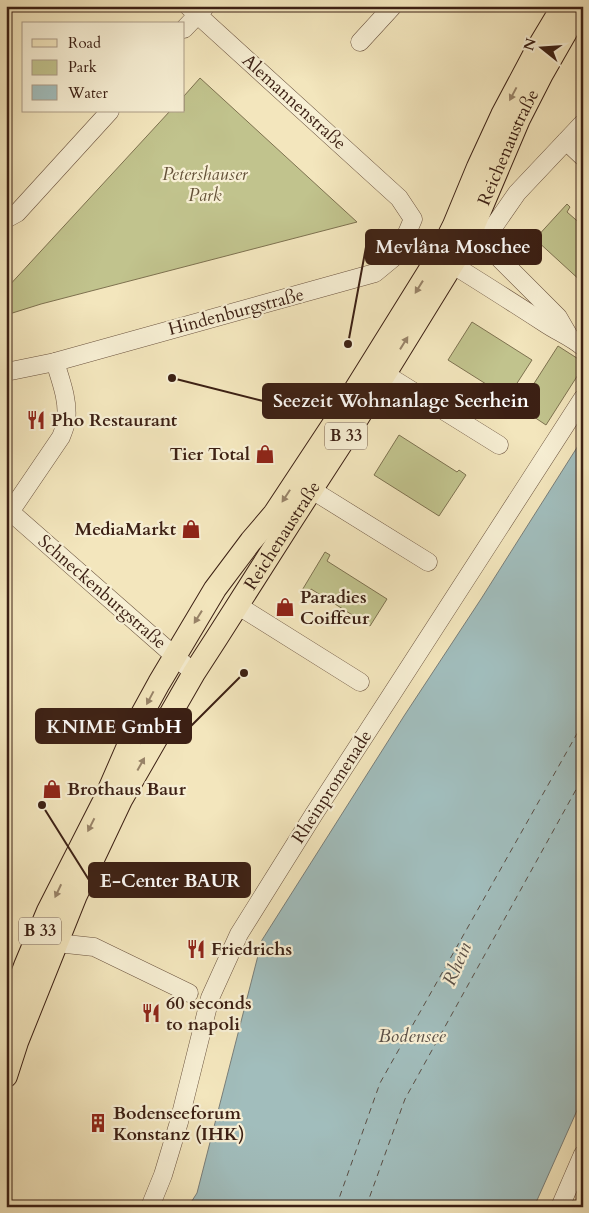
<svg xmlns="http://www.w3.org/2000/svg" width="589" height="1213" font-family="Cardo,serif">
<rect width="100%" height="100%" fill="#f3e6bd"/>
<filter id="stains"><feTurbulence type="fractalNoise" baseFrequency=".004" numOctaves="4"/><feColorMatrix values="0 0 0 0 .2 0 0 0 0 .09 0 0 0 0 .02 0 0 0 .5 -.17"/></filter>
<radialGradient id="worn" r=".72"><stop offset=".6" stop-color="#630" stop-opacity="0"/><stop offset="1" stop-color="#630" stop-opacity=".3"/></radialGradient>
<g fill="#c1c38d" stroke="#7e7250">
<polygon points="200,78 357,222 41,304 6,315 6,289 170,111 184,111 184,96"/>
<polygon points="567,204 570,207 567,212 583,226 583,283 535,239"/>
<polygon points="472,322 532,360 510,394 515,397 513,401 448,360"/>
<polygon points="558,346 583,362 583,367 546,425 519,407"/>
<polygon points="399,435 457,472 459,470 466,475 439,516 374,475"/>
<polygon points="325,552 330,555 327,561 387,599 370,626 311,589 307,595 301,592"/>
</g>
<polygon fill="#a1bdbc" stroke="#797e79" points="583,438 583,1097 534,1207 188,1207 197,1193 262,940 404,716 481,599"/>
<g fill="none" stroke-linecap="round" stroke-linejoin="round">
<g stroke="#5a4f46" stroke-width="1" stroke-dasharray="6 5" stroke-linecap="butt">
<polyline points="336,1207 380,1083 583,723"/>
<polyline points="366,1207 405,1099 583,777"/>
</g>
<g stroke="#6a523e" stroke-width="19">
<g id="minor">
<polyline points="184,29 205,7"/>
<polyline points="360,42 393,6"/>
<polyline points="566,141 583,157"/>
<polyline points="6,219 17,213 110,111"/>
<polyline points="475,236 483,242 558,317 569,336"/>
<polyline points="483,242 517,193 583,123"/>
<path d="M453,265c31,19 62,39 93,59 12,8 25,13 37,23"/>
<polyline points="6,372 55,362 375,273 398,254 413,219 399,198 188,6"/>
<polyline points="385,374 499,445"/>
<polyline points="312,490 428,562"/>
<polyline points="6,508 194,673"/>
<path d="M10,512l51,-75c2,-5 4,-10 5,-15 3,-20 -5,-41 -11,-60"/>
<polyline points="237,605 360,682"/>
<polyline points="66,944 94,947 189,993"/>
<polyline points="150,1207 163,1175 179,1122 210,998 239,934 314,814 388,700 583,398"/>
<polyline points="560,1207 583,1154"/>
</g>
</g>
<g stroke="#3c2014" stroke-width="24">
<g id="major">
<polyline points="6,1017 25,966 48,911 105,799 142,714 159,683 215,589 251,541 274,514 340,414 439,255 454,225 478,167 502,115 536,51 563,6"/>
<path id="s1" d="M6,1076l11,-34 59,-147 45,-95 73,-127 22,-34 77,-121 61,-94 109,-177 8,-15 48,-113 23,-45 32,-56 9,-9"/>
</g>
</g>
<use href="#minor" stroke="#f7efd4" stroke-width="18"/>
<use href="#major" stroke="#f3e6bd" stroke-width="22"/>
</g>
<defs><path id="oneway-solid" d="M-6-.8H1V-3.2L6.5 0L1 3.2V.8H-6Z" transform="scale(1.25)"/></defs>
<g fill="#988368">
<use href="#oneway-solid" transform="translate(513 94) rotate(118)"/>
<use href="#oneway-solid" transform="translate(419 287) rotate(122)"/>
<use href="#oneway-solid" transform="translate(404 343) rotate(-58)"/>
<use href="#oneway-solid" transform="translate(286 496) rotate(123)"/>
<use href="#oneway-solid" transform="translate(198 617) rotate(122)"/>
<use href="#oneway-solid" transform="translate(150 698) rotate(118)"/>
<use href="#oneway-solid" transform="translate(141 764) rotate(-61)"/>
<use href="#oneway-solid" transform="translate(91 825) rotate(117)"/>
<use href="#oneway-solid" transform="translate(58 891) rotate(115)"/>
</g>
<defs>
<g id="restaurant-bare" transform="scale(1.5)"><path d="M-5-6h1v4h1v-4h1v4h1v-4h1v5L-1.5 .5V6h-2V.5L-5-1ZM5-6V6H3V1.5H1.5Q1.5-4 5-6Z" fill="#8f2418" stroke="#f7efd4" stroke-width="2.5" paint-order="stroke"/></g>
<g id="shop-bare" transform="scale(1.5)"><path d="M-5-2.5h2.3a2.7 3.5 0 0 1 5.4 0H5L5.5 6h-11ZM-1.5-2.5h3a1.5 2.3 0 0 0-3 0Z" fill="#8f2418" stroke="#f7efd4" stroke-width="2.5" paint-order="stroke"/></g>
<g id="building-bare" transform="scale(1.5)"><path d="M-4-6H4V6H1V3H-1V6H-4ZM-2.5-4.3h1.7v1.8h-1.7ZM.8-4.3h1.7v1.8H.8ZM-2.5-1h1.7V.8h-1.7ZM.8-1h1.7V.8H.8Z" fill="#8f2418" stroke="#f7efd4" stroke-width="2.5" paint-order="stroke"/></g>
</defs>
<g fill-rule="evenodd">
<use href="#restaurant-bare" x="36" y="420"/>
<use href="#shop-bare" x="265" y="454"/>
<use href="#shop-bare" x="191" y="529"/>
<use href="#shop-bare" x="285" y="607"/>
<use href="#shop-bare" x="52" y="789"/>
<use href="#restaurant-bare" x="196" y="949"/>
<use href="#restaurant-bare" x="151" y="1013"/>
<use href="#building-bare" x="98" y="1123"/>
</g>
<g text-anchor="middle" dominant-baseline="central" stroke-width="4.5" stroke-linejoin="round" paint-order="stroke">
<g fill="#f7efd4" stroke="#745e4e" stroke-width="1">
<rect x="325" y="422.5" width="42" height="27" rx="4"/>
<rect x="19" y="917.5" width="42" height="27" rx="4"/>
</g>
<g font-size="16" font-weight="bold" fill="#3c2014">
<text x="346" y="436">B 33</text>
<text x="40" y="931">B 33</text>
</g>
<g font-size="18" fill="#3c2014" stroke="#f7efd4">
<text transform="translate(294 102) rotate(42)">Alemannenstraße</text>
<text stroke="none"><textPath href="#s1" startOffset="1059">Reichenaustraße</textPath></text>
<text transform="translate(236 312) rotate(-15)">Hindenburgstraße</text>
<text stroke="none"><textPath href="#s1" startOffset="609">Reichenaustraße</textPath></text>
<text transform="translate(102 592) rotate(41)">Schneckenburgstraße</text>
<text transform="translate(332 787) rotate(-57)">Rheinpromenade</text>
</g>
<g font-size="18" font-style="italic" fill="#645138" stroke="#f7efd4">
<text x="205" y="174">Petershauser<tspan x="205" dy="21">Park</tspan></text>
</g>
<g font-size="18" font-weight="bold" fill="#3c2014" stroke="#f7efd4" text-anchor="start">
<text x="51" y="420">Pho Restaurant</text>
<text x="250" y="454" text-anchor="end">Tier Total</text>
<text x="176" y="529" text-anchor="end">MediaMarkt</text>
<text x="300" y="597">Paradies<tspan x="300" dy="21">Coiffeur</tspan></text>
<text x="67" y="789">Brothaus Baur</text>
<text x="211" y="949">Friedrichs</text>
<text x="166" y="1003">60 seconds<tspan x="166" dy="21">to napoli</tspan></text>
<text x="113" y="1113">Bodenseeforum<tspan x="113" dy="21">Konstanz (IHK)</tspan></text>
</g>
<g font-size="19" font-style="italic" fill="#5a4f46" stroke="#f7efd4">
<text transform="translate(457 964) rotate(-67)">Rhein</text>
<text x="412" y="1036">Bodensee</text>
</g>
</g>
<path fill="none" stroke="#3c2014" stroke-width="2" d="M348 344L366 247M172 378L263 401M244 673L191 726M42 805L89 880"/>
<g fill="#3c2014" stroke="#f7efd4" stroke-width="2">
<circle cx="348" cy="344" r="5"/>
<circle cx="172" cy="378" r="5"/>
<circle cx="244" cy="673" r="5"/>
<circle cx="42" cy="805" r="5"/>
</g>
<g fill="#3c2014" stroke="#3c2014" stroke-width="2">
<rect x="366" y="230" width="175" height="34" rx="5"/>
<rect x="263" y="384" width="276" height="34" rx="5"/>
<rect x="36" y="709" width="155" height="34" rx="5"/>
<rect x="89" y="863" width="161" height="34" rx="5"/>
</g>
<g font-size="19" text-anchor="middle" font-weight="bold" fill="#fff">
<text x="453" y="253">Mevlâna Moschee</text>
<text x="401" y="407">Seezeit Wohnanlage Seerhein</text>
<text x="114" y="733">KNIME GmbH</text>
<text x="170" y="887">E-Center BAUR</text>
</g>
<rect width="589" height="1213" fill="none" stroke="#f3e6bd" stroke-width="25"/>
<rect x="8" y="8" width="574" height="1198" fill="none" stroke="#3c2014" stroke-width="2.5"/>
<rect x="12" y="12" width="564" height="1188" fill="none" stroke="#3c2014"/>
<rect x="22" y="22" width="162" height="90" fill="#f7efd4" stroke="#ac9c87"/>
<rect x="32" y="39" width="25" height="8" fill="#f3e6bd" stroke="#ac9c87"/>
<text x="68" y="48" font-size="15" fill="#3c2014">Road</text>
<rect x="32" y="60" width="25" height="15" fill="#c1c38d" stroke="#ac9c87"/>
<text x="68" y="72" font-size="15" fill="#3c2014">Park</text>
<rect x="32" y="85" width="25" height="15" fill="#a1bdbc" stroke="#ac9c87"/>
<text x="68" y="98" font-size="15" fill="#3c2014">Water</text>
<g transform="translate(542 48) rotate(287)" stroke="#f7efd4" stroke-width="4" paint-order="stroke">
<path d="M0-4L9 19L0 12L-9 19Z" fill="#3c2014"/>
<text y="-8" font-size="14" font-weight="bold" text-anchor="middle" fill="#3c2014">N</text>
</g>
<rect width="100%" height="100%" filter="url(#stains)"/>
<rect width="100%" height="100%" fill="url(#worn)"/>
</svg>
